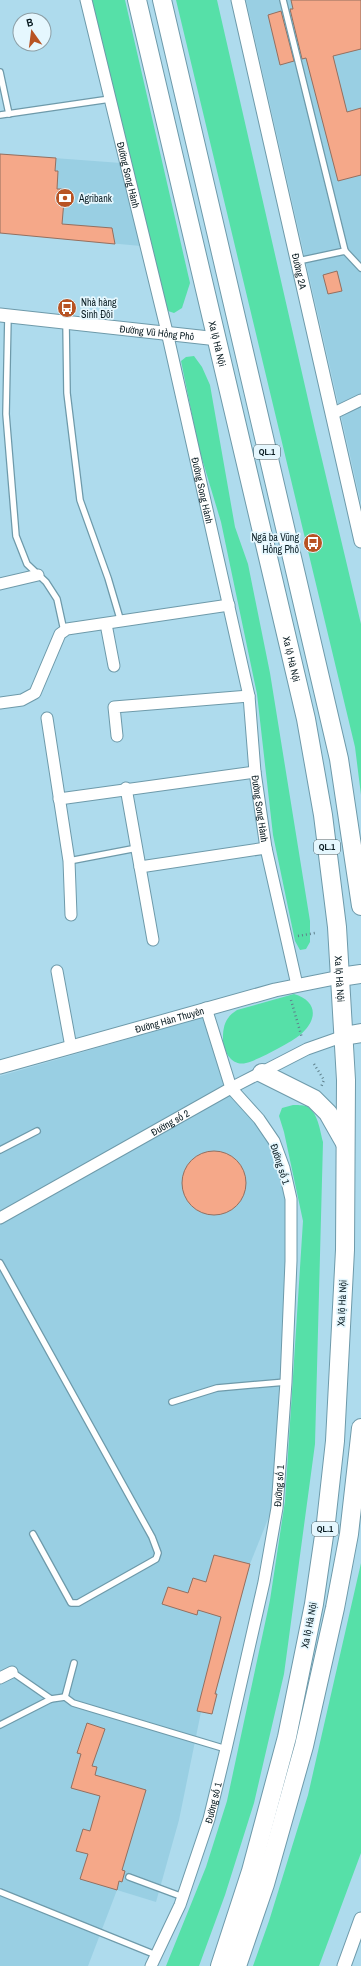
<svg xmlns="http://www.w3.org/2000/svg" width="361" height="1966" font-family="'Archivo Narrow',sans-serif">
<rect width="100%" height="100%" fill="#aedbed"/>
<g fill="#99cfe3">
<polygon points="246,0 361,0 361,504 339,407"/>
<polygon points="0,154 121,163 141,246 0,233"/>
<polygon points="204,1017 225,1086 255,1122 270,1144 279,1170 286,1199 286,1259 282,1379 272,1509 250,1564 216,1689 217,1694 212,1714 201,1712 179,1820 156,1902 117,1890 88,1966 0,1966 0,1076"/>
</g>
<g fill="#56e0a8">
<polygon points="91,0 125,0 190,283 182,308 174,313 165,310"/>
<polygon points="176,0 217,0 315,430 361,624 361,795 355,747"/>
<polygon points="194,356 202,367 210,385 235,527 248,564 270,673 310,921 310,942 306,949 300,950 295,941 273,835 257,694 221,522 199,449 181,361 186,357"/>
<path d="M294,994c24,7 24,26 6,41 -10,8 -42,25 -54,28 -14,4 -24,-13 -23,-25 0,-13 3,-21 14,-28z"/>
<path d="M293,1105c4,0 10,0 13,1 12,5 14,25 17,36l-8,302 -31,230 -30,129 -29,92 -26,71h-33l40,-99 21,-66 43,-201 15,-99 18,-280 -19,-89 -5,-16 3,-8z"/>
<polygon points="361,1563 361,1853 319,1966 253,1966 269,1921 308,1795"/>
</g>
<g fill="#f5a889" stroke="#946f5f">
<polygon points="291,0 361,0 361,49 333,56 347,112 361,108 361,175 338,181 306,58 302,59 290,9 293,9"/>
<polygon points="281,11 294,61 280,65 268,15"/>
<polygon points="0,154 56,158 55,171 58,171 57,189 65,189 62,224 112,228 115,244 0,233"/>
<polygon points="337,271 342,291 328,294 323,275"/>
<circle cx="214" cy="1183" r="32"/>
<polygon points="214,1555 250,1564 215,1694 217,1694 212,1714 197,1711 221,1617 198,1610 197,1615 162,1604 168,1587 188,1593 193,1578 206,1582"/>
<polygon points="87,1723 105,1729 92,1766 97,1767 95,1775 146,1790 122,1870 125,1871 122,1882 119,1881 117,1890 80,1879 88,1854 76,1851 83,1829 90,1831 100,1796 71,1788 81,1754 77,1753"/>
</g>
<g fill="none" stroke-linecap="round" stroke-linejoin="round">
<g stroke="#6e9aaa" stroke-width="8">
<g id="service">
<polyline points="283,0 345,251"/>
<polyline points="0,72 9,114"/>
<polyline points="0,115 110,99"/>
<polyline points="298,261 345,251 361,268"/>
<polyline points="8,316 6,414 16,536 27,564 46,582 57,599 64,631"/>
<polyline points="66,322 67,393 80,500 108,578 121,622"/>
<polyline points="69,861 137,848"/>
<polyline points="0,1150 37,1131"/>
<polyline points="0,1263 152,1537 158,1553 156,1559 149,1563 78,1603 71,1603 33,1534"/>
<polyline points="172,1402 217,1388 286,1382"/>
<polyline points="12,1672 51,1699"/>
<polyline points="65,1697 74,1663"/>
<polyline points="0,1725 51,1699 65,1697 73,1703 226,1749"/>
<polyline points="129,1877 183,1897"/>
<polyline points="0,1892 156,1955"/>
</g>
</g>
<g stroke="#6e9aaa" stroke-width="13">
<g id="minor">
<path id="s1" d="M86,0l81,332 82,364 6,76 11,76 31,137"/>
<polyline points="332,414 361,400"/>
<polyline points="0,584 38,575"/>
<polyline points="106,624 114,666"/>
<polyline points="0,703 22,700 35,693 60,634 67,629 229,605"/>
<polyline points="47,718 69,861 71,915"/>
<polyline points="117,736 114,707 249,696"/>
<polyline points="126,788 153,940"/>
<polyline points="59,799 255,772"/>
<polyline points="140,867 266,848"/>
<polyline points="57,971 71,1047"/>
<path id="s2" d="M0,1218l231,-130 76,-39 37,-13"/>
<polyline points="0,1678 12,1672"/>
<path id="s3" d="M151,1966l29,-61 29,-86 17,-70 38,-167 13,-74 9,-126 5,-121v-62l-7,-31 -10,-27 -15,-22 -28,-31 -25,-80"/>
</g>
</g>
<g stroke="#6e9aaa" stroke-width="15">
<g id="tertiary">
<path id="s4" d="M238,0l123,541"/>
<path id="s5" d="M0,315l218,24"/>
<path id="s6" d="M0,1067l275,-77 65,-13"/>
<polyline points="344,1966 361,1919"/>
</g>
</g>
<g stroke="#6e9aaa" stroke-width="20">
<g id="trunk">
<path id="s7" d="M137,0l169,719 17,96 14,112 9,153 -1,170 -10,191 -9,81 -12,82 -27,133 -36,134 -31,95"/>
<polyline points="162,0 339,759 361,906"/>
<polyline points="340,977 361,974"/>
<polyline points="344,1036 361,1033"/>
<polyline points="262,1073 314,1099 328,1113 345,1143"/>
<polyline points="237,1966 265,1884 304,1746 335,1608 349,1534 361,1428"/>
</g>
</g>
<g stroke="#5f808c" stroke-width="2.5" stroke-dasharray="1 3" stroke-linecap="butt">
<polyline points="298,936 315,933"/>
<polyline points="291,1000 302,1038"/>
<polyline points="314,1064 324,1080 321,1087"/>
</g>
<use href="#service" stroke="#fff" stroke-width="5.5"/>
<use href="#minor" stroke="#fff" stroke-width="11"/>
<use href="#tertiary" stroke="#fff" stroke-width="13"/>
<use href="#trunk" stroke="#fff" stroke-width="18"/>
</g>
<defs>
<g id="bank-disc" transform="scale(1)"><circle r="9.5" fill="#b85323" stroke="#e5f7fe"/><path d="M-6-4H6V4H-6ZM0-2.3a2.3 2.3 0 1 0 0 4.6a2.3 2.3 0 1 0 0-4.6Z" fill="#fff"/></g>
<g id="bus-disc" transform="scale(1)"><circle r="9.5" fill="#b85323" stroke="#e5f7fe"/><path d="M-5-6H5V4H4V6H2V4H-2V6H-4V4H-5ZM-3.5-4V0h7V-4ZM-3.5 1.2v1.5H-2V1.2ZM2 1.2v1.5H3.5V1.2Z" fill="#fff"/></g>
</defs>
<g fill-rule="evenodd">
<use href="#bank-disc" x="65" y="198"/>
<use href="#bus-disc" x="67" y="308"/>
<use href="#bus-disc" x="313" y="543"/>
</g>
<g text-anchor="middle" dominant-baseline="central" stroke-width="3.5" stroke-linejoin="round" paint-order="stroke">
<g fill="#e5f7fe" stroke="#4b5d63" stroke-width="1">
<rect x="254" y="445" width="26" height="14" rx="3"/>
<rect x="314" y="840" width="26" height="14" rx="3"/>
<rect x="312" y="1522" width="26" height="14" rx="3"/>
</g>
<g font-size="9" font-weight="bold" fill="#091b21">
<text x="267" y="452">QL.1</text>
<text x="327" y="847">QL.1</text>
<text x="325" y="1529">QL.1</text>
</g>
<g font-size="10" fill="#091b21" stroke="#e5f7fe">
<text stroke="none"><textPath href="#s1" startOffset="180">Đường Song Hành</textPath></text>
<text stroke="none"><textPath href="#s4" startOffset="278">Đường 2A</textPath></text>
<text stroke="none"><textPath href="#s5" startOffset="158">Đường Vũ Hồng Phô</textPath></text>
<text stroke="none"><textPath href="#s7" startOffset="353">Xa lộ Hà Nội</textPath></text>
<text stroke="none"><textPath href="#s1" startOffset="504">Đường Song Hành</textPath></text>
<text stroke="none"><textPath href="#s7" startOffset="677">Xa lộ Hà Nội</textPath></text>
<text stroke="none"><textPath href="#s1" startOffset="828">Đường Song Hành</textPath></text>
<text stroke="none"><textPath href="#s7" startOffset="1001">Xa lộ Hà Nội</textPath></text>
<text stroke="none"><textPath href="#s6" startOffset="176">Đường Hàn Thuyên</textPath></text>
<text stroke="none"><textPath href="#s2" startOffset="195">Đường số 2</textPath></text>
<text transform="translate(280 1164) rotate(72)">Đường số 1</text>
<text transform="translate(342 1303) rotate(-87)">Xa lộ Hà Nội</text>
<text stroke="none"><textPath href="#s3" startOffset="499">Đường số 1</textPath></text>
<text transform="translate(309 1625) rotate(-79)">Xa lộ Hà Nội</text>
<text stroke="none"><textPath href="#s3" startOffset="175">Đường số 1</textPath></text>
</g>
<g font-size="10" fill="#091b21" stroke="#e5f7fe" text-anchor="start">
<text x="79" y="198">Agribank</text>
<text x="81" y="302">Nhà hàng<tspan x="81" dy="12">Sinh Đôi</tspan></text>
<text x="299" y="537" text-anchor="end">Ngã ba Vũng<tspan x="299" dy="12">Hồng Phô</tspan></text>
</g>
</g>
<g transform="translate(32 32) rotate(346)"><circle r="19" fill="#e5f7fe" stroke="#8d9fa6"/>
<path d="M0-3L7 15L0 10L-7 15Z" fill="#b85323"/>
<text y="-6" font-size="11" font-weight="bold" text-anchor="middle" fill="#091b21">B</text>
</g>
</svg>
